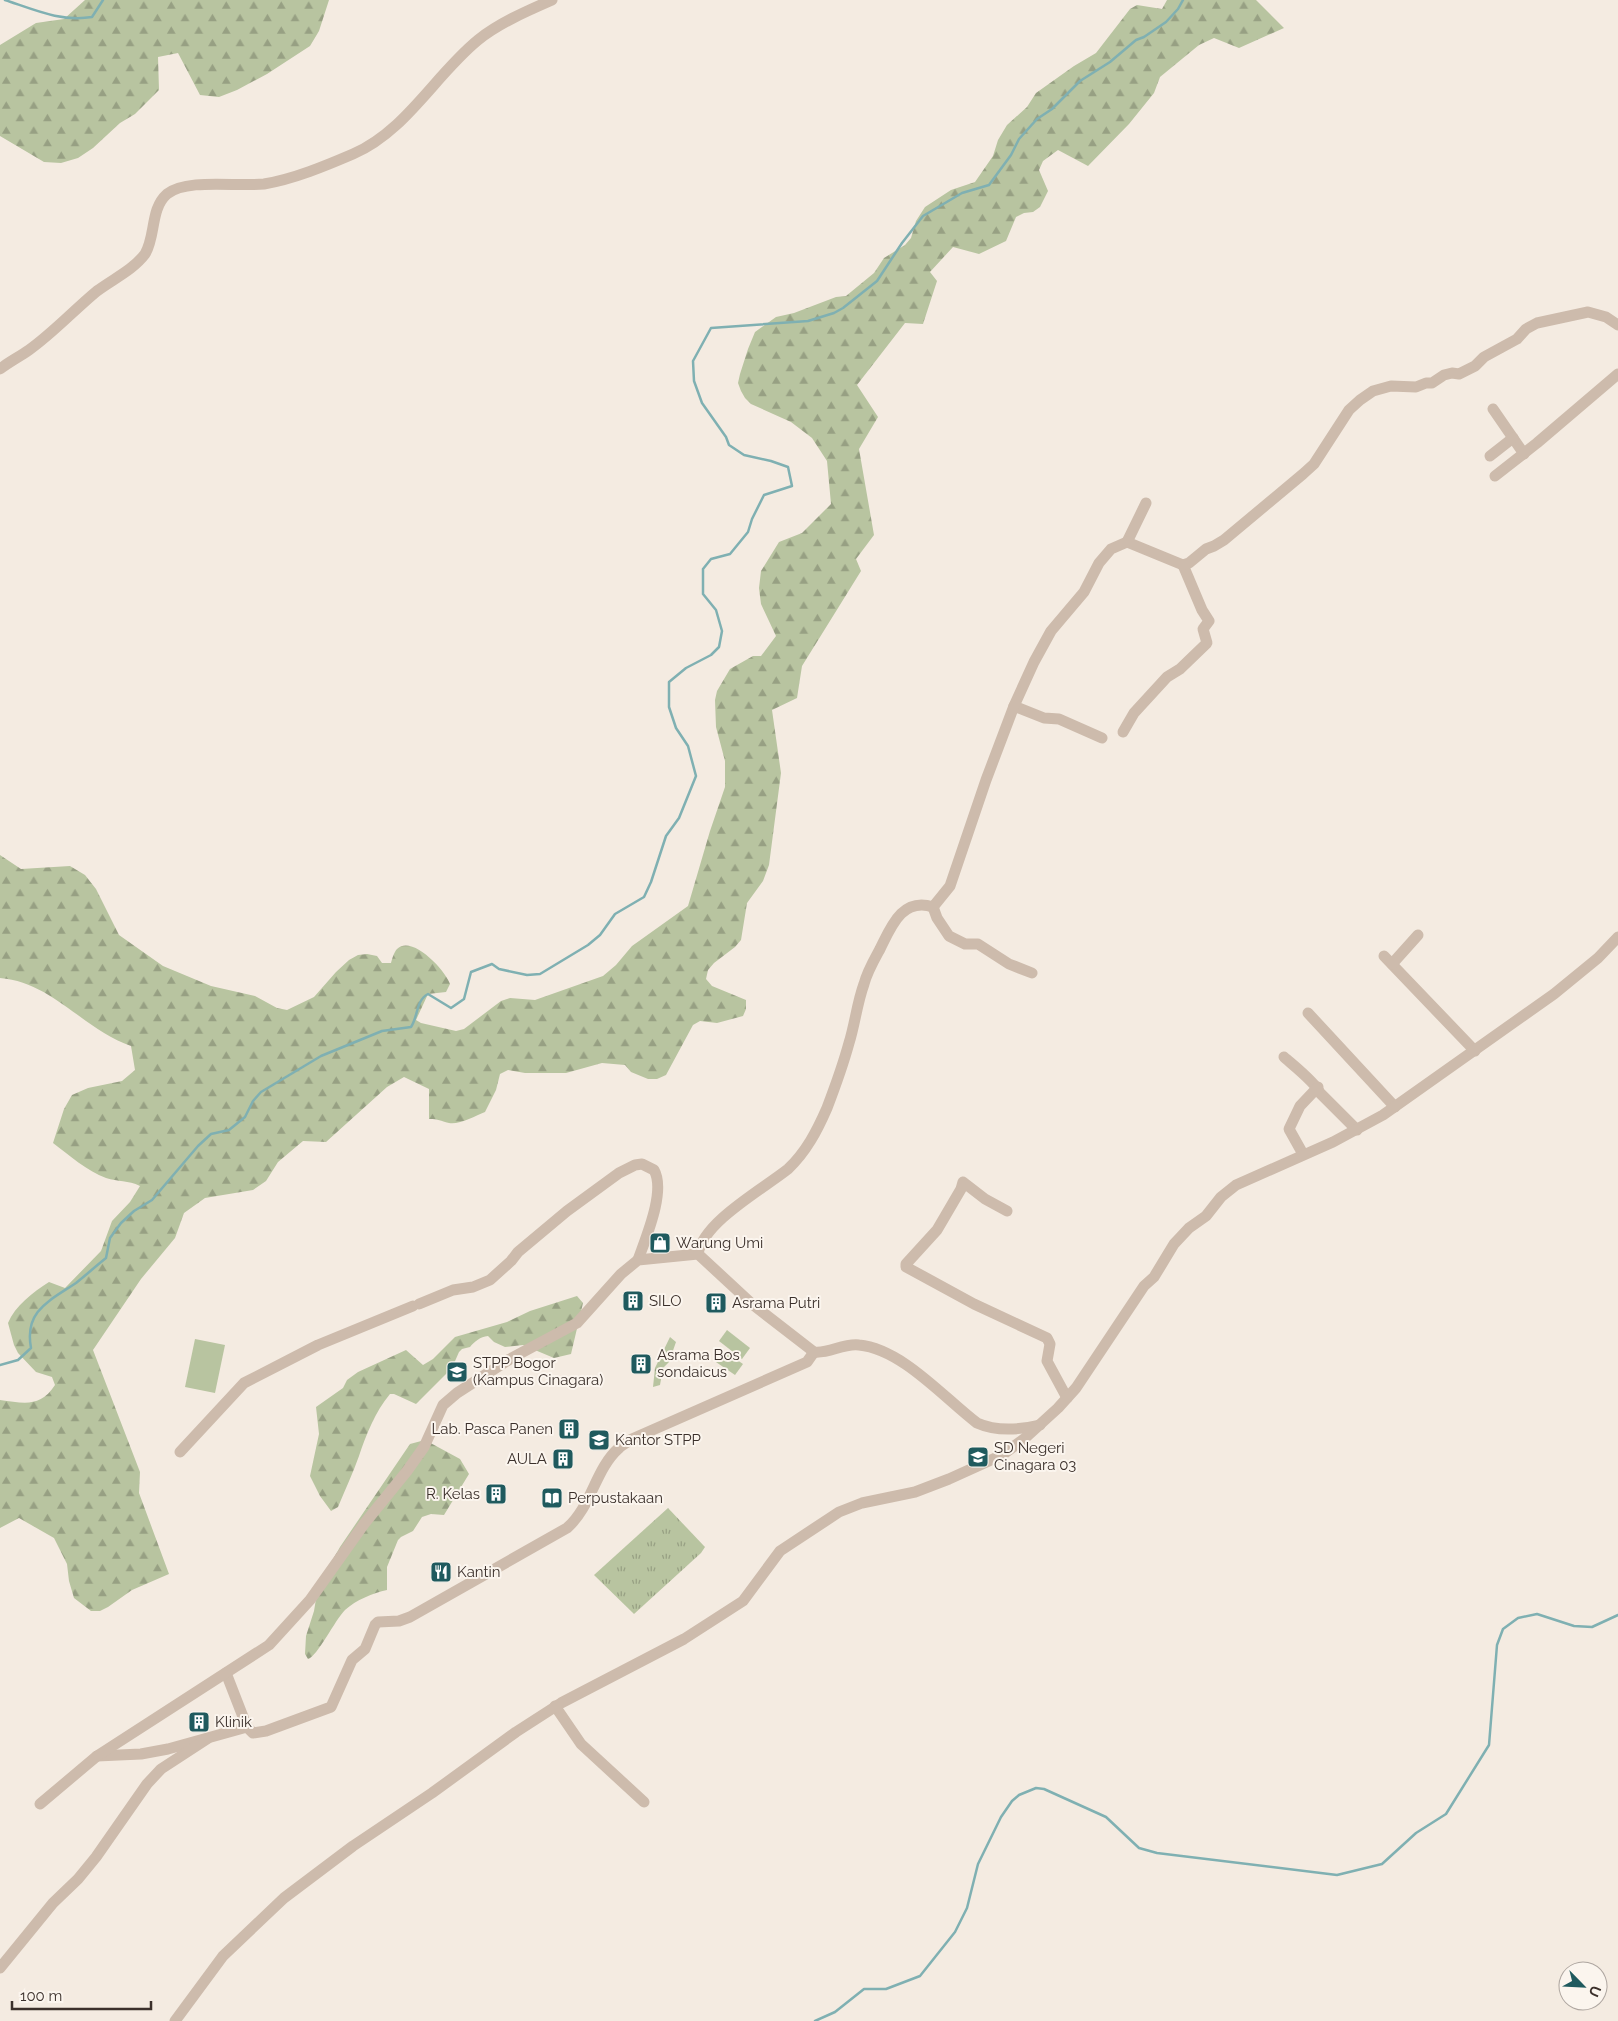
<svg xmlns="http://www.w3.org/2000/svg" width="1618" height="2021" font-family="Raleway,sans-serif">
<defs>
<pattern id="grass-tufts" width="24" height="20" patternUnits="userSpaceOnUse" patternTransform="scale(1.25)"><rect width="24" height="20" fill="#b8c4a0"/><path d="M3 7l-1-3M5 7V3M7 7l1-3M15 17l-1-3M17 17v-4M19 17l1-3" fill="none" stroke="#97a083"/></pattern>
<pattern id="forest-firs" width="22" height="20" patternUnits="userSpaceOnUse" patternTransform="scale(1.25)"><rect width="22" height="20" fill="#b8c4a0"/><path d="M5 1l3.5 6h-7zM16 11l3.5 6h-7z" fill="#97a083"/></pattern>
</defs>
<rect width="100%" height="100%" fill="#f4ebe1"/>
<polygon fill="url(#grass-tufts)" points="668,1508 705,1547 701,1553 634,1614 594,1575"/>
<g fill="url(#forest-firs)">
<polygon points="85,0 329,0 319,31 310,46 267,74 237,90 219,97 200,95 178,53 158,57 159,90 135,114 120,123 93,148 78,158 61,163 44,162 0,136 0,45 36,23 64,19"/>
<path d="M1167,0h89l28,28 -45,20 -25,-10 -15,7 -39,32 -6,16 -25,31 -41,42 -30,-16 -15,11 -4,9 9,21 -8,16 -7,5 -9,1 -8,4 -10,24 -27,13 -26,-7 -23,25 7,9 -14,43 -18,-1 -48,62 21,32 -19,32 15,86 -18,24 5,12 -59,95 -5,32 -25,12 9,63 -12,92 -6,16 -16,22 -6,37 -6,7 -21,16 -6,7 -2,9 6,7 34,14v9l-3,7 -26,7 -17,-2 -7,4 -27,50 -9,4h-9l-17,-7 -6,-7 -23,-2 -36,10h-41l-17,-3 -8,4 -4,16 -11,22c-10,4 -26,13 -36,11 -9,-2 -10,-4 -20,-4v-30l-25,-12 -17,10 -61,55 -23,-1 -25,21 -12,19 -13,9 -48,8 -21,15 -9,25 -34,41 -48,71 47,122 -1,21 30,81 -37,16 -24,17 -8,4h-9l-17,-13 -5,-17 -2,-17 -13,-26 -35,-20 -19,10v-128c24,3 40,8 55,-15l-3,-8 -16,-5 -18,-19 -4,-8 -6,-22c7,-17 25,-31 41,-41l16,6 36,-37 11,-30 18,-19 10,-16c-12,-6 -22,-4 -34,-8 -19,-7 -37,-23 -53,-35l11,-34 8,-14 16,-7 34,-7 13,-11 -4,-24c-47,-16 -79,-64 -131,-68v-123l21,14 49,-3 15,9 11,14 23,46 44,31 48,20 44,10 22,12 10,2 27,-13 22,-25 13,-12 9,-5 9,-1 10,2 5,7h9c1,-4 3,-11 6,-14 15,-15 49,22 53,35l-4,8 -18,2 -12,26 5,3 35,8 8,-2 37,-28 9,-3 25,2 68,-24 13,-11 16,-19 56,-40 22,-75 15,-44v-26l-9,-34 -1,-27 2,-9 13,-22 23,-13h8l15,-20 -15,-32 -2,-16 2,-17 18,-29 23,-9 29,-29 -4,-43 -15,-23 -21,-16 -40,-18 -6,-6 -4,-7 -3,-8 2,-9 8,-25 7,-17 21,-15 18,-4 42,-16 10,-1 28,-23 10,-15 21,-13 6,-7 5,-17 9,-14 26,-17 24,-8 18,-26 5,-16 9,-15 20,-18 9,-14 38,-27 22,-13 34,-44 7,-4 25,4z"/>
<path d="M577,1296l6,7 -12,51 -17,4 -31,-13 -18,2 -11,-5 -6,-6c-8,1 -13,5 -18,11l-8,2 -3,3 -7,16 -36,36 -22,-10h-4c-15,18 -24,41 -31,62 -6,17 -14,34 -21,51l-7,4 -11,-15 -10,-20 9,-42 -3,-27 27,-19 4,-8 11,-8 48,-22 17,15 10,-6 22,-22 52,-15 23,-11z"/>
<polygon points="670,1337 676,1342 669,1362 663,1368 660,1385 653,1387 655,1368"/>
<path d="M425,1440l35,19 9,15 -25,41 -13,-1 -9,3 -9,14 -12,6 -3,3 -11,27v23c-14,3 -31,10 -42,20 -10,10 -28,47 -37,49l-3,-5 1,-18 8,-25 3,-18 6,-16 17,-30 70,-103z"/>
</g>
<g fill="#b8c4a0">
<polygon points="727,1330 750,1348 742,1359 719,1341"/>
<polygon points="195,1339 225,1345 215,1393 185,1387"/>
<polygon points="721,1349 743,1364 735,1375 713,1360"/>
</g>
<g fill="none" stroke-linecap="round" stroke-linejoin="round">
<g stroke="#7fb0b2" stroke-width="2.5">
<path d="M5,0c30,10 56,22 87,17l11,-17"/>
<path d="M0,1365l18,-5 13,-12c-7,-37 18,-47 45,-65 10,-8 20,-17 30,-25l4,-20 11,-15 13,-12 18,-11 46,-54 13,-12 18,-4 16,-13 8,-16 8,-9 60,-36 61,-25 29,-4c7,-10 5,-27 17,-33l23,14 13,-9 7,-27 21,-8 7,5 28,6 13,-1 48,-29 12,-10 15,-21 29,-17 7,-15 15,-46 13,-18 17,-42 -8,-30 -12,-18 -7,-21v-25l17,-14 25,-13 8,-8 3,-16 -6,-21 -13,-16v-25l8,-10 19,-5 18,-22 4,-13 12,-24 28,-9 -4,-19 -17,-6 -27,-6 -15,-10 -3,-8 -24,-34 -8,-22 -1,-20 18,-33 97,-7 26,-8 9,-5 34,-27 25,-38 21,-27 39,-23 27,-8 22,-30 8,-16 18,-20 15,-10 28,-28 30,-19 26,-22 8,-3 22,-15 12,-13 5,-9"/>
<polyline points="815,2021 835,2012 864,1989 886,1989 920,1976 955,1932 967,1908 978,1864 1001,1817 1012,1801 1019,1795 1036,1788 1044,1789 1106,1817 1139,1848 1157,1853 1337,1875 1382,1864 1416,1833 1446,1814 1489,1745 1497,1645 1503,1629 1518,1618 1537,1614 1574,1626 1592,1627 1618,1615"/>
</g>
<g stroke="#cdbbac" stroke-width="11">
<path d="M0,369c9,-7 19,-12 29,-19 24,-17 45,-40 68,-59 16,-12 36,-21 48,-37 11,-18 5,-45 22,-60 20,-16 70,-7 97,-10 30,-5 61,-18 89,-30 53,-23 82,-79 125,-114 21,-17 49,-29 74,-40"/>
<polyline points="1493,409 1524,454"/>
<polyline points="1490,456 1513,438"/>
<polyline points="1495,476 1537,443 1618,374"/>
<polyline points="1127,542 1146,503"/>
<polyline points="1014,706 1044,718 1059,719 1102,738"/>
<polyline points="1123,732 1134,713 1167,677 1180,669 1207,643 1203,629 1209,621 1202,610 1183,565"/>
<polyline points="933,907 937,918 949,936 965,944 978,944 1009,964 1032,973"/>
<polyline points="1384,956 1475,1051"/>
<polyline points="1392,964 1418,935"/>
<polyline points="1308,1013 1395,1107"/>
<path d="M1284,1057c9,8 32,26 36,36l37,37"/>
<polyline points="1303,1154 1289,1129 1300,1106 1318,1087"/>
<polyline points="1007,1211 985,1199 963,1182 961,1189 937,1230 906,1264 906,1267 974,1304 1047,1338 1050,1344 1047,1361 1067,1398"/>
<path d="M698,1254c5,-32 65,-65 90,-85 18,-17 29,-38 39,-61 8,-21 16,-43 22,-65 6,-19 8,-40 15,-59 3,-12 10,-24 16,-35 11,-22 22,-52 53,-42l17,-21 36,-106 28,-74 20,-44 17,-31 33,-39 15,-29 12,-14 16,-7 56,23 6,-2 17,-14 8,-3 10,-6 79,-66 11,-10 35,-54 11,-10 13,-9 18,-5 25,1 10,-4h6l12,-8 8,-2 7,1 16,-8 9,-9 33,-18 9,-10 11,-6 51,-11 18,5 12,8"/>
<path d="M419,1304l34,-14 20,-3 17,-7 21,-19 7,-9 49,-41 52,-38 16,-8 7,-1 12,6c12,21 -8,67 -16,90"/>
<polyline points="180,1452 244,1383 318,1345 413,1306"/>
<path d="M226,1673l21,54 6,6 13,-2 65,-24 21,-47 13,-11 10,-24 3,-3 21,-1 11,-4 157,-89c25,-22 28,-59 52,-80 3,-3 9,-6 13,-9l175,-77 7,-10"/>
<polyline points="555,1706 581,1744 644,1802"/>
<polyline points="97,1756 141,1754 168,1749 247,1727"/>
<path d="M40,1804l57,-48 172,-111 41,-45 54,-76 43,-53 17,-24 19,-42 14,-12 53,-34 67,-36 44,-49 17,-14 60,-6 54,50 62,48c15,2 29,-9 45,-7 43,4 85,53 118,78 20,9 42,7 63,2"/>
<polyline points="0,1968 53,1903 78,1879 96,1857 147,1784 161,1769 207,1739"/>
<polyline points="175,2021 223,1956 284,1898 353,1846 432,1793 516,1732 561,1703 684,1639 743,1601 780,1551 839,1512 862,1503 915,1492 949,1479 1002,1455 1024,1439 1058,1408 1076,1388 1144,1286 1154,1277 1174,1244 1189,1228 1206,1216 1221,1197 1236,1185 1333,1142 1383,1115 1554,994 1598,958 1618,937"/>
</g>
</g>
<defs>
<g id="shop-square" transform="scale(1.125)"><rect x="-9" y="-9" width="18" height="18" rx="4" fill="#1f5a5e" stroke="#fbf5ee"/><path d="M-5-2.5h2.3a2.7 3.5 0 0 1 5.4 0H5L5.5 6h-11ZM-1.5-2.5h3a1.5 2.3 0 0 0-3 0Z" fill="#fff"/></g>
<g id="building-square" transform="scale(1.125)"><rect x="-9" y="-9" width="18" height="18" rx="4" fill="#1f5a5e" stroke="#fbf5ee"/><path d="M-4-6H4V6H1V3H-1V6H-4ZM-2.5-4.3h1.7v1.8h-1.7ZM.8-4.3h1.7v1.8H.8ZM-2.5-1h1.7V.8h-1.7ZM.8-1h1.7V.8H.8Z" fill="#fff"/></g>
<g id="university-square" transform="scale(1.125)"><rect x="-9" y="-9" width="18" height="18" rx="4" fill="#1f5a5e" stroke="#fbf5ee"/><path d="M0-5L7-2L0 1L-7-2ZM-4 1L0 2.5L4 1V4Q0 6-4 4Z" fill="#fff"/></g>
<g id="school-square" transform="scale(1.125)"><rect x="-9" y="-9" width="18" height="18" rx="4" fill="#1f5a5e" stroke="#fbf5ee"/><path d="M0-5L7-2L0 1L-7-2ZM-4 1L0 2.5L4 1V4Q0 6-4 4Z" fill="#fff"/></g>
<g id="library-square" transform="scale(1.125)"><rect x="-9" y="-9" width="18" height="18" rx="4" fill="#1f5a5e" stroke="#fbf5ee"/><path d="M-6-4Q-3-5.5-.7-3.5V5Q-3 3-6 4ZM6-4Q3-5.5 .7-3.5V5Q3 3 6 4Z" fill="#fff"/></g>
<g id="restaurant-square" transform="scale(1.125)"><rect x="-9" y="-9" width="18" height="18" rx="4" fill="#1f5a5e" stroke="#fbf5ee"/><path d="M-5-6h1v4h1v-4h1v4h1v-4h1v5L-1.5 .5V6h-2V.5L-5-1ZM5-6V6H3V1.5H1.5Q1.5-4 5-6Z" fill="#fff"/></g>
</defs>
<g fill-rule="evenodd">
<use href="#shop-square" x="660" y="1243"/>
<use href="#building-square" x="633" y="1301"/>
<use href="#building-square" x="716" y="1303"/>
<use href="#building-square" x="641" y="1364"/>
<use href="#university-square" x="457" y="1372"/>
<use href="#building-square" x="569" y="1429"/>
<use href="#university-square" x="599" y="1440"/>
<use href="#school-square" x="978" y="1457"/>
<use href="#building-square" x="563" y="1459"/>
<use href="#building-square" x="496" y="1494"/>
<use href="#library-square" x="552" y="1498"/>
<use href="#restaurant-square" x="441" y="1572"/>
<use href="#building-square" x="199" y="1722"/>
</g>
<g text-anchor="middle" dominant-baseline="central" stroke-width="4" stroke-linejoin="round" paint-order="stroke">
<g font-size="15" fill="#3b302b" stroke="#fbf5ee" text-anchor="start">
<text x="676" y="1243">Warung Umi</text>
<text x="649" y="1301">SILO</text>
<text x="732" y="1303">Asrama Putri</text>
<text x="657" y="1355">Asrama Bos<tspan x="657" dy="17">sondaicus</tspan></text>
<text x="473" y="1363">STPP Bogor<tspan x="473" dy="17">(Kampus Cinagara)</tspan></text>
<text x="553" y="1429" text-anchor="end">Lab. Pasca Panen</text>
<text x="615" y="1440">Kantor STPP</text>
<text x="994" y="1448">SD Negeri<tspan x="994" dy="17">Cinagara 03</tspan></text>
<text x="547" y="1459" text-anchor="end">AULA</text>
<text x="480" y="1494" text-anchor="end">R. Kelas</text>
<text x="568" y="1498">Perpustakaan</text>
<text x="457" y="1572">Kantin</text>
<text x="215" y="1722">Klinik</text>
</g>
</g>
<g transform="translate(1583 1986) rotate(114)"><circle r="24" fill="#fbf5ee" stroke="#aea6a0"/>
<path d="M0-4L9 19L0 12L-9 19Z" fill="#1f5a5e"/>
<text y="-8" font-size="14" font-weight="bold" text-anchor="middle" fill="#3b302b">U</text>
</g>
<path d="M12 2001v8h139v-8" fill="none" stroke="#3b302b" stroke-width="2.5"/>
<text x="20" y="2001" font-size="15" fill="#3b302b" stroke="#fbf5ee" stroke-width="4" paint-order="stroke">100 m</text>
</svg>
